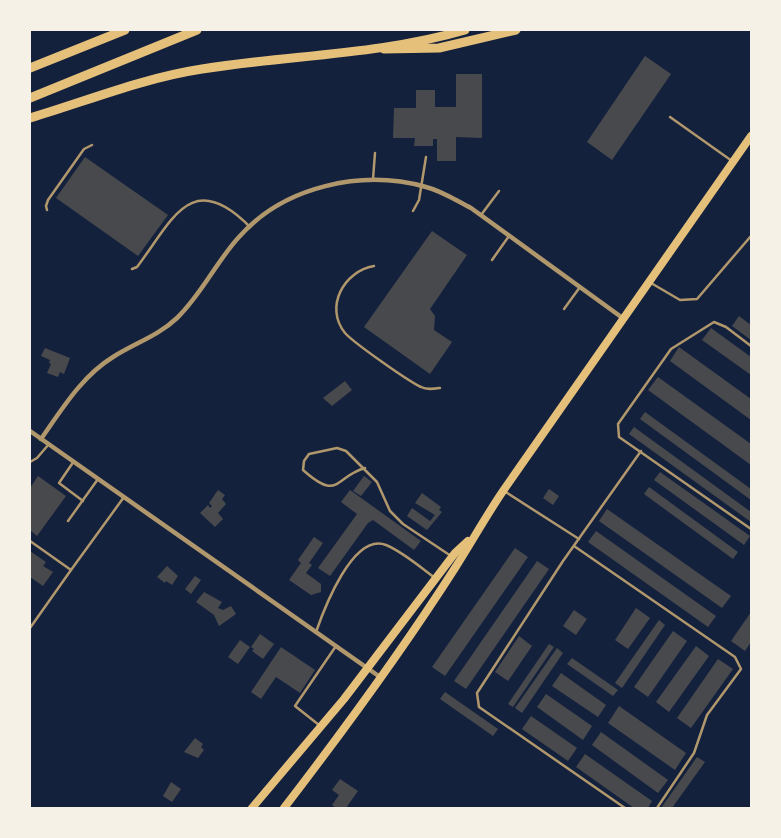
<svg xmlns="http://www.w3.org/2000/svg" width="781" height="838" font-family="Spectral,serif">
<rect width="100%" height="100%" fill="#14213d"/>
<g fill="#48494c">
<polygon points="645,56 671,74 612,160 587,142"/>
<polygon points="456,74 482,74 482,138 456,137 456,161 437,161 437,139 433,139 433,146 414,146 415,138 393,138 394,108 416,108 416,90 435,90 435,107 456,107"/>
<polygon points="85,157 168,215 138,256 56,198"/>
<polygon points="432,231 467,255 430,309 435,316 434,330 452,342 430,374 364,327"/>
<polygon points="739,316 751,325 751,340 732,326"/>
<polygon points="711,328 751,357 751,375 702,340"/>
<polygon points="679,347 751,399 751,420 670,361"/>
<polygon points="45,348 70,358 64,374 60,372 58,377 47,373 51,364 49,363 50,360 41,356"/>
<polygon points="658,377 751,444 751,465 648,390"/>
<polygon points="345,381 352,390 332,406 323,398"/>
<polygon points="645,412 751,489 751,500 640,419"/>
<polygon points="634,427 751,512 751,522 629,434"/>
<polygon points="660,472 750,536 744,545 654,480"/>
<polygon points="38,476 66,496 37,536 30,530 30,488"/>
<polygon points="364,476 372,482 361,496 353,491"/>
<polygon points="649,487 738,552 733,559 644,494"/>
<polygon points="549,489 559,496 553,505 543,498"/>
<polygon points="218,490 225,495 222,499 226,504 218,513 223,519 215,527 200,513 208,505 210,508 212,506 209,503"/>
<polygon points="350,490 421,541 414,550 373,520 368,523 330,576 318,568 357,514 341,502"/>
<polygon points="422,493 441,507 439,510 442,512 427,530 407,516 412,508 430,521 435,515 415,503"/>
<polygon points="607,509 731,596 722,608 599,521"/>
<polygon points="596,531 716,616 708,627 588,542"/>
<polygon points="314,537 323,543 309,563 312,565 306,573 321,584 321,592 311,595 289,580 301,563 298,560"/>
<polygon points="515,548 528,557 445,676 432,667"/>
<polygon points="30,551 46,562 43,566 53,572 43,586 30,577"/>
<polygon points="537,561 549,569 466,689 454,681"/>
<polygon points="167,566 178,576 172,585 166,581 165,583 157,577"/>
<polygon points="195,576 201,580 191,594 185,589"/>
<polygon points="204,592 222,602 218,608 223,610 231,606 236,614 219,626 214,615 196,602"/>
<polygon points="636,608 650,618 628,649 615,640"/>
<polygon points="574,610 587,619 576,635 563,626"/>
<polygon points="751,612 751,642 745,651 731,641"/>
<polygon points="659,620 665,625 622,688 615,683"/>
<polygon points="673,631 687,641 648,697 634,687"/>
<polygon points="260,634 274,644 263,659 252,651 254,649 251,647"/>
<polygon points="519,636 532,646 508,681 495,672"/>
<polygon points="240,640 250,647 238,664 228,657"/>
<polygon points="549,644 554,647 513,707 508,704"/>
<polygon points="696,646 709,656 669,712 656,702"/>
<polygon points="281,647 315,670 300,693 276,677 261,699 251,692"/>
<polygon points="557,648 563,653 522,713 515,708"/>
<polygon points="572,658 618,690 613,696 567,664"/>
<polygon points="718,659 733,669 691,728 677,718"/>
<polygon points="561,673 606,705 598,717 552,686"/>
<polygon points="445,692 498,729 493,736 440,699"/>
<polygon points="546,694 592,726 583,740 537,707"/>
<polygon points="619,706 686,753 675,770 608,723"/>
<polygon points="531,716 577,748 568,761 522,729"/>
<polygon points="601,732 668,780 658,793 592,745"/>
<polygon points="195,738 203,744 201,747 204,750 198,758 184,752"/>
<polygon points="585,754 652,801 648,808 634,808 576,767"/>
<polygon points="697,757 705,762 672,808 661,808"/>
<polygon points="340,779 358,791 346,808 336,808 332,805 339,795 332,790"/>
<polygon points="171,782 181,789 172,802 163,796"/>
</g>
<g fill="none" stroke-linecap="round" stroke-linejoin="round">
<g stroke="#b1986c" stroke-width="2.5">
<polyline points="670,117 732,161"/>
<polyline points="373,179 375,153"/>
<polyline points="47,210 46,206 48,200 84,149 92,145"/>
<polyline points="413,211 419,200 426,157"/>
<polyline points="481,215 499,191"/>
<polyline points="492,260 509,236"/>
<path d="M374,266c-30,5 -50,41 -29,67 9,10 63,48 76,54 6,3 12,2 19,1"/>
<path d="M132,269l5,-2c35,-46 54,-100 113,-40"/>
<polyline points="651,283 680,300 697,299 751,236"/>
<polyline points="564,309 580,287"/>
<polyline points="751,346 726,327 714,322 671,349 618,424 619,437 751,529"/>
<polyline points="74,461 59,483 83,501"/>
<polyline points="30,462 37,458 49,444"/>
<path d="M365,468c-31,9 -26,34 -62,2l1,-9 5,-7 28,-6 9,3 31,31 13,29 13,13 48,32"/>
<polyline points="504,491 579,539"/>
<polyline points="68,521 98,479"/>
<polyline points="30,541 71,570 124,497"/>
<polyline points="574,546 735,657 741,669 707,715 694,753 657,808"/>
<polyline points="30,628 71,570"/>
<path d="M316,632c8,-23 37,-100 70,-87 17,7 34,22 49,33"/>
<polyline points="319,725 295,706 336,646"/>
<polyline points="625,808 479,707 477,693 563,561 641,451"/>
</g>
<g stroke="#b1986c" stroke-width="4.5">
<polyline points="30,431 380,677"/>
<path d="M41,439c21,-30 41,-63 72,-82 22,-14 45,-21 64,-39 25,-24 39,-56 62,-81 45,-51 123,-68 187,-50 16,4 31,14 45,21l153,111"/>
</g>
<g stroke="#e5c07b" stroke-width="8">
<polyline points="252,808 344,699 455,553 468,541"/>
<path d="M284,808c60,-78 118,-157 171,-240 16,-25 31,-52 48,-77l248,-355"/>
</g>
<g stroke="#e5c07b" stroke-width="9">
<polyline points="384,49 439,48 516,30"/>
<polyline points="30,68 125,30"/>
<polyline points="30,98 197,30"/>
<path d="M30,118c57,-17 113,-40 172,-49 87,-14 178,-14 263,-39"/>
</g>
</g>
<rect width="781" height="838" fill="none" stroke="#f6f1e7" stroke-width="62"/>
</svg>
